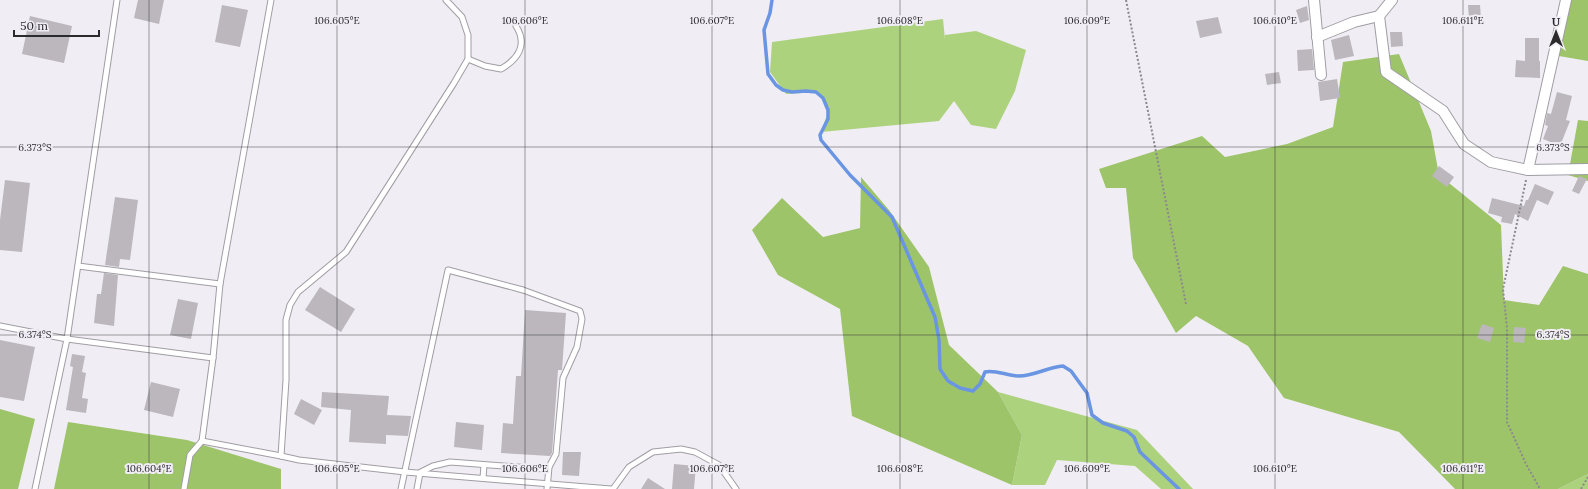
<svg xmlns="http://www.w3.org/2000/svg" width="1588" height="489" font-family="Lora,serif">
<rect width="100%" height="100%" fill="#f1edf4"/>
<g fill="#add27e">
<polygon points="943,19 945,39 945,35 976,31 1026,50 1015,91 996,129 971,125 954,101 939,121 821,132 829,109 817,92 786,94 770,72 772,42"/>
<polygon points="998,392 1137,430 1193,489 1161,489 1135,466 1057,460 1045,485 1012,485 1022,435"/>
<polygon points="1588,474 1588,489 1558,489"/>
</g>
<g fill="#9ec46a">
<polygon points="1561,0 1588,0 1588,61 1553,55"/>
<polygon points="1399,54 1431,131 1439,175 1501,225 1504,300 1539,305 1563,266 1588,274 1588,474 1558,489 1455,489 1399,432 1284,398 1248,346 1196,316 1176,333 1133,258 1126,188 1106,188 1099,169 1202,136 1225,157 1287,144 1333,127 1343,62"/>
<polygon points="1578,120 1588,121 1588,181 1568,175"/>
<polygon points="861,177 889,210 929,267 949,345 998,392 1022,435 1012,485 852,416 840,309 778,275 752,230 782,198 823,237 860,228"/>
<polygon points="0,409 35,419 18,489 0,489"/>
<polygon points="68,422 187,440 281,469 281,489 54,489"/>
</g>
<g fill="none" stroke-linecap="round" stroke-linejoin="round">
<path stroke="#6995e2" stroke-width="3.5" d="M772,0l-2,13 -6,17 4,44 8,11 7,5 9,2 14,-1 10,1 7,6 5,12v9l-8,16 1,5 29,35 42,42 43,100 4,23 1,29 8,12 12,7 13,3 7,-7 5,-12c10,-3 22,4 34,4 15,0 29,-9 44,-10l8,5 16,22 5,22 11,8 24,8 7,6 6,15 39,37"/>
</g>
<g fill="#bbb7bd">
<polygon points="138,0 164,0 159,24 134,18"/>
<polygon points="222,5 248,10 240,47 215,42"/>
<polygon points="1468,5 1480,5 1481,19 1469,20"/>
<polygon points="1307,6 1309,20 1300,23 1296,10"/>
<polygon points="30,16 72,26 64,63 22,54"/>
<polygon points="1218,17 1222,33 1200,38 1196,21"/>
<polygon points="1390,32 1402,32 1403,46 1391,47"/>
<polygon points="1349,35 1354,56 1335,60 1331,40"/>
<polygon points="1525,38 1539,38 1539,61 1540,61 1540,78 1515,77 1516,60 1525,61"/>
<polygon points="1312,49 1314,70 1298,71 1297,50"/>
<polygon points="1279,72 1281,83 1267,85 1265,74"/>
<polygon points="1337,79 1340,98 1320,101 1318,82"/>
<polygon points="1557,92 1572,96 1566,120 1570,121 1560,146 1543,139 1548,126 1545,125 1547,113 1551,114"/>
<polygon points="1439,166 1454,177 1447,187 1432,176"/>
<polygon points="1579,176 1587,179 1579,194 1572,191"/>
<polygon points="5,180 30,183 22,252 0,250 0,220"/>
<polygon points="1535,184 1554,192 1548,205 1537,200 1528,221 1515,214 1512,224 1501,222 1502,217 1488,213 1492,198 1524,206 1526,200 1528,200"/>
<polygon points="115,197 138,200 130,260 120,259 119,267 105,265"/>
<polygon points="104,273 118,275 114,326 94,323 97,294 101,294"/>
<polygon points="320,287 355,309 341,332 305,310"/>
<polygon points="178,299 198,303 191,339 170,335"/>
<polygon points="525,310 566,313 562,370 558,370 552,453 550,456 501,453 503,423 513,424 516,376 521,376"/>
<polygon points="1482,324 1494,328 1490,342 1477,338"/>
<polygon points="1514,327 1526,328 1524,343 1513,342"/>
<polygon points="0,340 35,347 24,401 0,397"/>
<polygon points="72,354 85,356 82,372 86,373 82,398 88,399 86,413 66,410 73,367 70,366"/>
<polygon points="151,382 180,389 173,417 144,410"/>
<polygon points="322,392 389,396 387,415 411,416 408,436 386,435 386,444 349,442 351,410 321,407"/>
<polygon points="301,399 322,410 314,425 294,414"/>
<polygon points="456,422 484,425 482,450 454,447"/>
<polygon points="563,452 581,452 579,476 562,475"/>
<polygon points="674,464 696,466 694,489 672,489"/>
<polygon points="648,478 665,489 641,489"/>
</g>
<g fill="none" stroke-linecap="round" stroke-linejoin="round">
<g stroke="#a09da3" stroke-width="7">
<g id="lane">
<polyline points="446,0 462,17 468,35 468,59 454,83 346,252 298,292 290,305 286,320 286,380 281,456 299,460 405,472 611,489"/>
<path d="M468,59l17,7 16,3c17,-10 27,-24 15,-43"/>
<polyline points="78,266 220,284"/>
<polyline points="0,326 67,339 213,358"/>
<polyline points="202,441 281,456"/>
<polyline points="483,478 484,465"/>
<polyline points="35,489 67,339 117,0"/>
<polyline points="184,489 190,455 202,441 213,358 220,284 271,0"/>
<polyline points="401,489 448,270 523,290 580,311 582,319 577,347 563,378 556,454 549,467 544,469 450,462 433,466 421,472"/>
<polyline points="417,489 420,473"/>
<polyline points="547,489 549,467"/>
<polyline points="613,489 629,467 653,452 681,449 695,452 719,465 736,489"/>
</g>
</g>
<g stroke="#a09da3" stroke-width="12">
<g id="street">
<polyline points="1314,0 1321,75"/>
<polyline points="1392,0 1379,16 1386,72 1443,111 1464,144 1491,162 1528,170 1588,169"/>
<polyline points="1317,37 1354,22 1379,16"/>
<polyline points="1528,170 1566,0"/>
</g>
</g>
<g stroke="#8c898e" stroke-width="2" stroke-dasharray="2 2" stroke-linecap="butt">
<polyline points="1126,0 1186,304"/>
<polyline points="1526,180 1503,289 1507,328 1507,422 1526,464 1540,489"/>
<polyline points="1581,489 1588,477"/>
</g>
<use href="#lane" stroke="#fff" stroke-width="5"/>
<use href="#street" stroke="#fff" stroke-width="10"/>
</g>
<path fill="none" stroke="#2b2a2c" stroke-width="1" stroke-opacity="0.45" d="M149,0v489M337,0v489M525,0v489M712,0v489M900,0v489M1087,0v489M1275,0v489M1463,0v489M0,147h1588M0,335h1588"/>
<g font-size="10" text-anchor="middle" fill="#2b2a2c" stroke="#f1edf4" stroke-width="4" stroke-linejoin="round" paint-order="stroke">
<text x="337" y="24">106.605°E</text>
<text x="525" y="24">106.606°E</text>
<text x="712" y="24">106.607°E</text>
<text x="900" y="24">106.608°E</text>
<text x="1087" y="24">106.609°E</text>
<text x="1275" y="24">106.610°E</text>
<text x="1463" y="24">106.611°E</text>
<text x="35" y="151">6.373°S</text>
<text x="1553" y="151">6.373°S</text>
<text x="35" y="338">6.374°S</text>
<text x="1553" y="338">6.374°S</text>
<text x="149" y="472">106.604°E</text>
<text x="337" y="472">106.605°E</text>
<text x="525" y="472">106.606°E</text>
<text x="712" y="472">106.607°E</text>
<text x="900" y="472">106.608°E</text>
<text x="1087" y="472">106.609°E</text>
<text x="1275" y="472">106.610°E</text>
<text x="1463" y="472">106.611°E</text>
</g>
<g transform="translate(1556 32)" stroke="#f1edf4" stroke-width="3" paint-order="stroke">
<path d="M0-3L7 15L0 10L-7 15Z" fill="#2b2a2c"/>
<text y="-6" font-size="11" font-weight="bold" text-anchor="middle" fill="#2b2a2c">U</text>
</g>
<path d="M14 30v6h85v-6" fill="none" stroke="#2b2a2c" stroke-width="2"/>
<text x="20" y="30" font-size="12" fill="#2b2a2c" stroke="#f1edf4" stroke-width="3" paint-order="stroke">50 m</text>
</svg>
